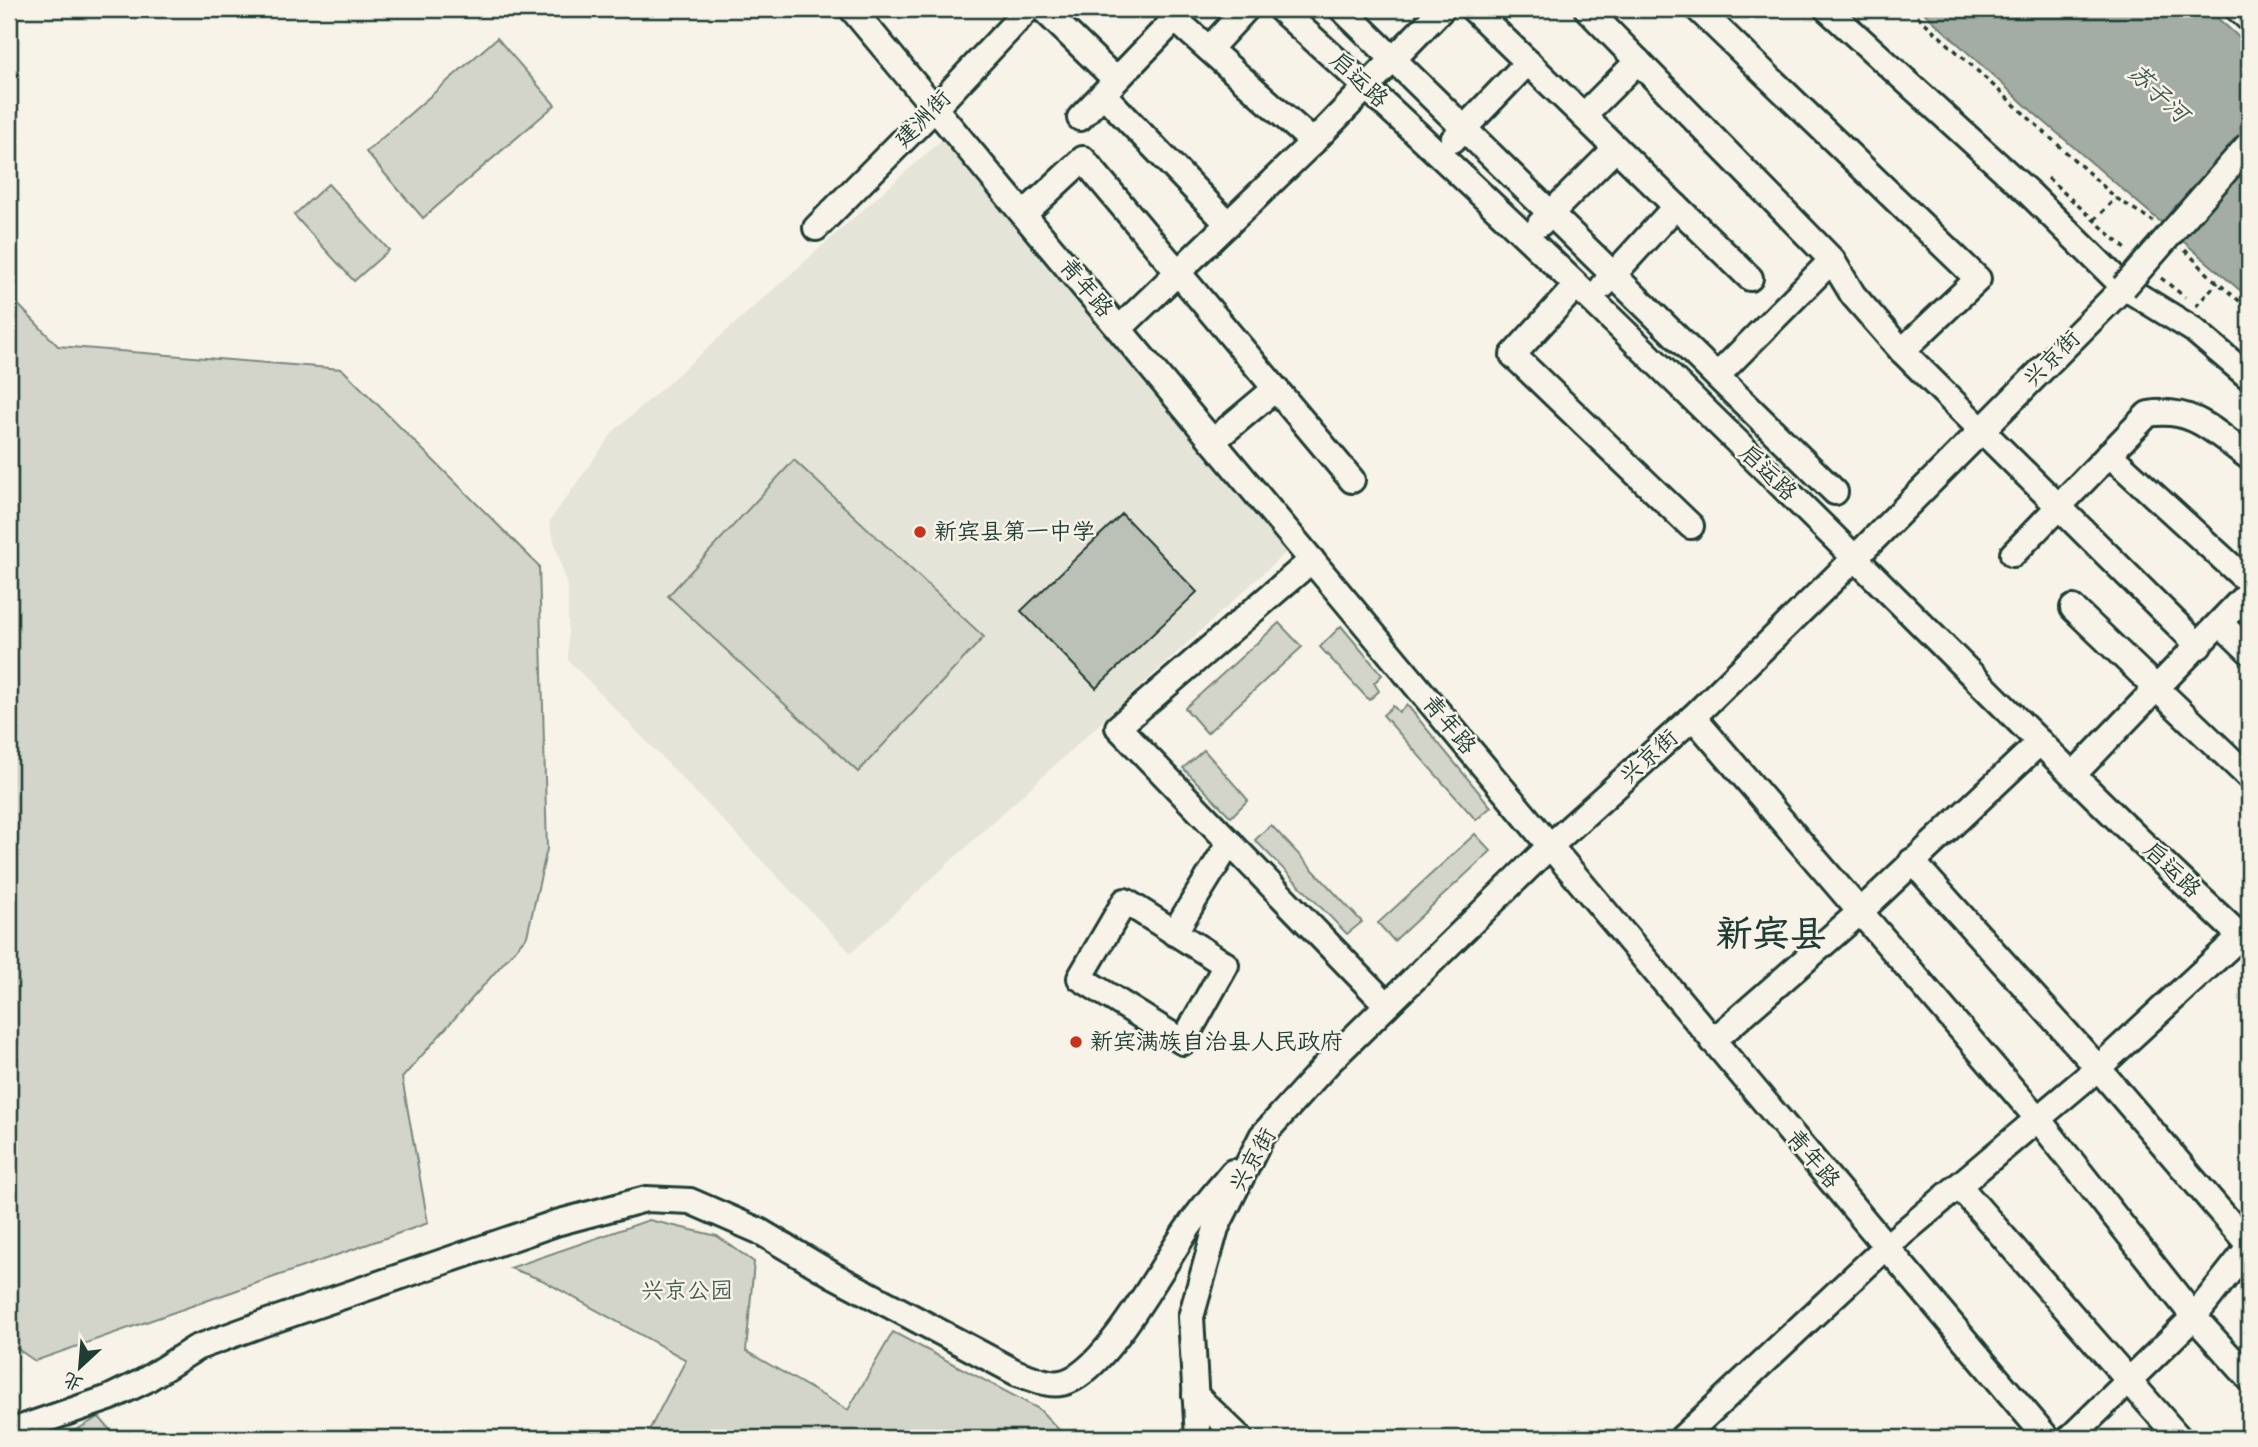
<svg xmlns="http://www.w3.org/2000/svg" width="2258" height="1447" font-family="'Architects Daughter','LXGW WenKai TC',sans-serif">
<rect width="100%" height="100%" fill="#f7f3e8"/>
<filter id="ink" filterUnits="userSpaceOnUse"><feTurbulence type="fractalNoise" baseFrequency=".0143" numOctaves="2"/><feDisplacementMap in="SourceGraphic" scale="14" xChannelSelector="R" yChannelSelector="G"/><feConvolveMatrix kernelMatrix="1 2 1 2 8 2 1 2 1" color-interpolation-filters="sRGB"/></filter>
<g filter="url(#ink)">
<polygon fill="#e5e4d9" points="954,129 1297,542 851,953 568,660 568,590 549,522 614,431"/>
<g fill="#d3d5ca" stroke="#79897f" stroke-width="2">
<polygon points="497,38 555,105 423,218 366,152"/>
<polygon points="328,184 389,250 354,281 294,215"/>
<polygon points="9,295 58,346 342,369 539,566 547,849 527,936 402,1078 428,1223 35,1361 9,1343"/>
<polygon points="794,460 984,637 858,772 668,596"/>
<polygon points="1279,623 1302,647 1207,733 1185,708"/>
<polygon points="1341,626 1382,675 1374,683 1379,691 1369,700 1320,647"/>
<polygon points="1407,705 1491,807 1476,820 1383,715 1393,706 1399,712"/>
<polygon points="1204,750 1248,800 1231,817 1183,768"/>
<polygon points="1271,825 1362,922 1347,934 1255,840"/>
<polygon points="1475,834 1491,851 1394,941 1378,923"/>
<polygon points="649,1220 717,1236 754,1262 746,1351 848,1410 893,1332 1039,1409 1067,1438 645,1438 686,1360 542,1280 510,1268"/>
<polygon points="99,1417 117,1438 62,1438"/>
</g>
<polygon fill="#a4ada3" stroke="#6f8077" stroke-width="2" points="1920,9 2207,9 2249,46 2249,298 2034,113"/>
<polygon fill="#bbc1b6" stroke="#1f3d34" stroke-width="2" points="1122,514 1197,592 1096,688 1021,611"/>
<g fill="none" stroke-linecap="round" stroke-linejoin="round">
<g stroke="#1f3d34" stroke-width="30">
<g id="minor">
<polyline points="852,9 1550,846 2047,1438"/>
<polyline points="1043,9 1116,80"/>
<path d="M1280,9c198,177 388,364 577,551 130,129 258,260 392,384"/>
<polyline points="1342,9 1835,492"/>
<polyline points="1473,9 1750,278"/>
<polyline points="1587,9 1832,260 1853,295 1902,351 2199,646"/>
<polyline points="1698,9 1978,279 1902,351"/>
<polyline points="1827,9 2030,194 2124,287 2194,330 2249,377"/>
<polyline points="2238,9 2249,19"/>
<polyline points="1209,49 1246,9"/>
<polyline points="1103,94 1228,224"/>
<polyline points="1583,116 1638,61"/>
<polyline points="1080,118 1175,19 1313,142"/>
<polyline points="1453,140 1528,62"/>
<polyline points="1024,214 1083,159 1352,480"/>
<polyline points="1540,224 1616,148"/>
<polyline points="816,228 936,107 1028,9"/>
<polyline points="1576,286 1513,355 1691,526"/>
<polyline points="1603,286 1676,206"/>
<polyline points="1120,328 1313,142 1442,9"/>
<polyline points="1717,376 1832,260"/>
<polyline points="1213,441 1275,389"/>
<polyline points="2109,454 2242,576"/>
<path d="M2013,554l135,-140c46,-7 66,18 101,43"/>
<polyline points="1312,560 1118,727 1387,1005"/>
<polyline points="2073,608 2249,777"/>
<polyline points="2221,624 2249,651"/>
<polyline points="1693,717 2038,1119 2194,1317 2249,1378"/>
<polyline points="2074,774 2249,592"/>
<polyline points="1912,861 2098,1068 2249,1245"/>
<polygon points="1125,901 1226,965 1183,1042 1080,978"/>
<polyline points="1174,933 1230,842"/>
<polyline points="1713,1041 1860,912 2040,742"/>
<polyline points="1959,1186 2179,1438"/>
<polyline points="1195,1395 1240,1438"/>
<path d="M9,1432l100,-34 35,-17 52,-33 66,-24 294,-101 90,-24 44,2 69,30 74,44 184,98c16,5 35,15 51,8 40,-15 93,-113 118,-150 14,-21 31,-40 47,-59"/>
<polyline points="1198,1438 1191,1317 1216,1228 1262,1136 1329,1062 1550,846 1693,717 1855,558 2124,287"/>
<polyline points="1682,1438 1886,1247 2098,1068 2241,936"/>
<polyline points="2070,1438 2194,1317 2249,1247"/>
</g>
</g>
<g stroke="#1f3d34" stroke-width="3.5" stroke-dasharray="5 5" stroke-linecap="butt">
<polyline points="1910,9 2116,198 2153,221"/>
<polyline points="2048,178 2128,251"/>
<polyline points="2094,220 2116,198"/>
<polyline points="2185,250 2212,278 2249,309"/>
<polyline points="2161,278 2185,297"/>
<polyline points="2196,306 2218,282"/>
</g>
<use href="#minor" stroke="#f7f3e8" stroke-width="24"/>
<g stroke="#1f3d34" stroke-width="30" stroke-linecap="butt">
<polyline id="minor-bridge" points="2124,287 2249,144"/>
</g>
<use href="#minor-bridge" stroke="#f7f3e8" stroke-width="24"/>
</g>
</g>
<g fill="#c8321e" stroke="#f7f3e8" stroke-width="2.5">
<circle cx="920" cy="532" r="7"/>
<circle cx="1076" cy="1042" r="7"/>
</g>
<g text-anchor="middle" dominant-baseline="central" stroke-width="5" stroke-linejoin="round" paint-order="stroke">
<g font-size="23" fill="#1f3d34" stroke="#f7f3e8">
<text transform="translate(1359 80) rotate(43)">启运路</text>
<text transform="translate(923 119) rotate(-46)">建洲街</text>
<text transform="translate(1086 288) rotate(50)">青年路</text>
<text transform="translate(2052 359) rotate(-45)">兴京街</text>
<text transform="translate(1768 473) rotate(44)">启运路</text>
<text transform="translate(1449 725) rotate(50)">青年路</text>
<text transform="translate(1649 757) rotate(-42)">兴京街</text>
<text transform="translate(2172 870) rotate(44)">启运路</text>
<text transform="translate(1813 1159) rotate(50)">青年路</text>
<text transform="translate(1253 1160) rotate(-60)">兴京街</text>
</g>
<g font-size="23" fill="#1f3d34" stroke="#f7f3e8" text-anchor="start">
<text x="934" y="532">新宾县第一中学</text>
<text x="1090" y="1042">新宾满族自治县人民政府</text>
</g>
<g font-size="23" fill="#435b52" stroke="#f7f3e8">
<text x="687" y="1291">兴京公园</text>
</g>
<g font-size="24" font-style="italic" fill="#405950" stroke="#f7f3e8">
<text transform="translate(2158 94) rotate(43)">苏子河</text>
</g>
<g font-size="37" font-weight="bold" fill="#1f3d34" stroke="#f7f3e8">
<text x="1771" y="935">新宾县</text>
</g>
</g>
<rect width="2258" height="1447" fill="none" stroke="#f7f3e8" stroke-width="35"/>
<rect x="18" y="18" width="2223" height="1412" fill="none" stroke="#1f3d34" stroke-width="2.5" filter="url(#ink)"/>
<g transform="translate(80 1367) rotate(206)" stroke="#f7f3e8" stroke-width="5" paint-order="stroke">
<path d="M0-5L12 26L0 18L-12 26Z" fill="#1f3d34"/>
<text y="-10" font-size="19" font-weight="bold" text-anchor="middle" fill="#1f3d34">北</text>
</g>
</svg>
